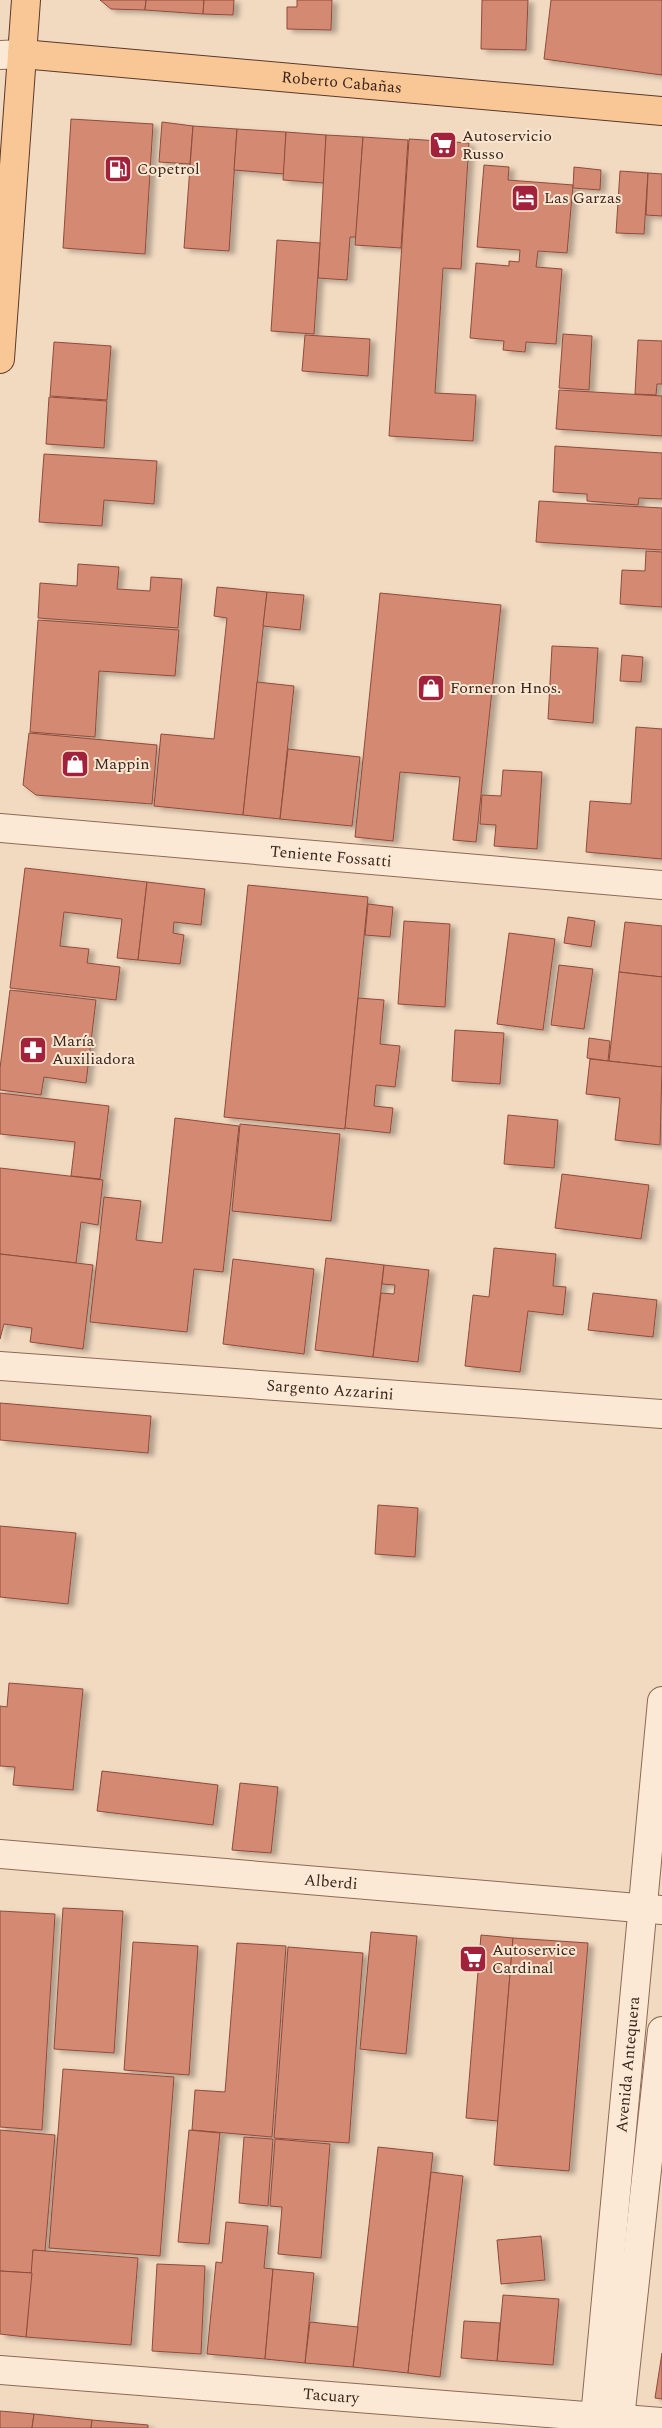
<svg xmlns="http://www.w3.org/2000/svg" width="662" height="2428" font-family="Spectral,serif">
<defs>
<filter id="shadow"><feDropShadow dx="5.5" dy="3" stdDeviation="2.5" flood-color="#0004"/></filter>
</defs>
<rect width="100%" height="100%" fill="#f2dac1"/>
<g fill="#d48973" stroke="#8f4b3a" filter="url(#shadow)">
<polygon points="100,0 146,0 145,10 111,9"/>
<polygon points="146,0 204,0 203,14 145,10"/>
<polygon points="204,0 234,0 233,15 203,14"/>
<polygon points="297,0 332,0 331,30 287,29 287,7 297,7"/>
<polygon points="482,0 528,0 526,50 481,49"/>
<polygon points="551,0 662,0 662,75 544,59"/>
<polygon points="71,119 153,124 145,254 63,248"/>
<polygon points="162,122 193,126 190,164 159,162"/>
<polygon points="193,126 237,129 229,251 184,248"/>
<polygon points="237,129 286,132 284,174 234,170"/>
<polygon points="286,132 326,135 324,183 283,180"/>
<polygon points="326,135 363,137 356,237 350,237 347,280 318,278"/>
<polygon points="363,137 408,140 401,248 355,245"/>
<polygon points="409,139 469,143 461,269 443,268 435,393 476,395 473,441 389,436"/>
<polygon points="484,165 509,167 508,180 573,185 567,253 538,251 536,267 562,269 556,344 526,342 525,352 503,350 504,341 470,338 476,263 509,266 509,261 519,262 520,250 477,247"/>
<polygon points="574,167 601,170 600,190 573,188"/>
<polygon points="620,171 648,173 644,234 616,233"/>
<polygon points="648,173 662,174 662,216 646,215"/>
<polygon points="277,240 320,243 314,334 271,331"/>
<polygon points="563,334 592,336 589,390 559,388"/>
<polygon points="305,335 370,339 368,376 302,371"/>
<polygon points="638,340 662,341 662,384 657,384 656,395 635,394"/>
<polygon points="54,342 111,346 107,400 50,396"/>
<polygon points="559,390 662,396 662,436 556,429"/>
<polygon points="49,397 107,401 104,448 46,444"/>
<polygon points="555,446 662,453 662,499 639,498 638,505 587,501 587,494 553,492"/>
<polygon points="44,454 157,461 154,504 104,500 102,526 39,522"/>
<polygon points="539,501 662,508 662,550 536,542"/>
<polygon points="646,551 662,552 662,607 620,604 622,570 645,571"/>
<polygon points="78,564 119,567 117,589 150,591 151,577 182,579 178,628 38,618 40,583 77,586"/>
<polygon points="217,587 267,592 243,815 154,806 161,734 214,739 227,618 214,616"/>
<polygon points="267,592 304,595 300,630 263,626"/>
<polygon points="380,593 501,605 476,842 453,840 460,777 400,772 393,841 355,837"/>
<polygon points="38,620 179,630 175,676 99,671 95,737 30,732"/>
<polygon points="552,646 598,648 593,723 548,719"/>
<polygon points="622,655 643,657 641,682 620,681"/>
<polygon points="257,682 294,686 280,819 243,815"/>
<polygon points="636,727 662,729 662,859 586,852 590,801 631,804"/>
<polygon points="29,733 157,745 152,804 36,795 23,785"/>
<polygon points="288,749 360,757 352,826 280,819"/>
<polygon points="503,770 542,772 537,849 494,846 496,825 480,824 482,795 501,796"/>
<polygon points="25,868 147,882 138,960 117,958 122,919 64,912 60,946 89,949 87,963 120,967 116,1000 10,988"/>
<polygon points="147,882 205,889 201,925 174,922 173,933 184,935 180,964 138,960"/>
<polygon points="248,885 368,897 345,1129 224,1117"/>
<polygon points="368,904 393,907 390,937 365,935"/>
<polygon points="568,917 595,921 591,947 564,943"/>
<polygon points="404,921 450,924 445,1007 398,1004"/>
<polygon points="625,922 662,926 662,977 619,972"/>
<polygon points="509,933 555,939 543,1030 497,1024"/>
<polygon points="559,965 593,969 584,1029 551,1025"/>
<polygon points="619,972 662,977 662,1067 609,1061"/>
<polygon points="10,990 96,1000 86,1083 44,1077 41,1095 0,1090 0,1068"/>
<polygon points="358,998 384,1000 380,1044 400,1046 395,1087 376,1085 374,1106 393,1108 390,1133 345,1128"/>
<polygon points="455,1030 504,1033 500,1084 452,1081"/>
<polygon points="589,1038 610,1041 608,1061 587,1058"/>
<polygon points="590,1059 662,1067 660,1145 615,1140 620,1098 586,1094"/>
<polygon points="0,1093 109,1106 100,1179 71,1176 75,1142 0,1134"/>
<polygon points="508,1115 558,1120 554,1168 504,1164"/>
<polygon points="175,1118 239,1126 223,1272 194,1269 187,1332 90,1322 104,1197 141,1201 136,1240 162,1243"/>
<polygon points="240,1124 340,1134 331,1221 232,1211"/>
<polygon points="0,1168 103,1180 98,1225 81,1222 76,1263 0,1254"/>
<polygon points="562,1174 649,1185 641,1239 555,1228"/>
<polygon points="494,1248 556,1254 553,1286 566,1287 563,1315 528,1311 520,1372 465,1366 473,1295 489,1297"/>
<polygon points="0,1254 93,1265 83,1349 30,1342 32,1328 4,1324 0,1339"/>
<polygon points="326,1258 384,1265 373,1357 315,1350"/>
<polygon points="233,1259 314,1269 304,1354 223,1344"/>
<polygon points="384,1265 429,1270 418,1362 373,1357 381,1293 394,1294 395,1285 382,1284"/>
<polygon points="593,1293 657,1300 653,1337 588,1330"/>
<polygon points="0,1403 151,1416 148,1453 0,1440"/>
<polygon points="378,1505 418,1508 415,1557 375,1554"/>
<polygon points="0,1526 76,1533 68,1604 0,1597"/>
<polygon points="9,1683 83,1689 73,1790 13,1785 15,1767 0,1766 0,1706 7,1707"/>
<polygon points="102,1771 218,1785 213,1825 97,1811"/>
<polygon points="240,1783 278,1787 271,1853 232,1850"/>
<polygon points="63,1908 123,1911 114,2053 54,2049"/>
<polygon points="0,1911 55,1914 42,2130 0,2127"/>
<polygon points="371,1932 417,1936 406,2054 360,2049"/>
<polygon points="481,1935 513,1938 498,2121 466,2118"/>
<polygon points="513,1938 588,1943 569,2171 494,2165"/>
<polygon points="133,1942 198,1946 189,2075 124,2070"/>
<polygon points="237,1943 286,1946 272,2137 192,2130 195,2090 225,2092"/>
<polygon points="288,1947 363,1953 349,2143 274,2138"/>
<polygon points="63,2069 174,2077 160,2256 49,2248"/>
<polygon points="0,2130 55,2135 45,2251 33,2250 32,2273 0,2271"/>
<polygon points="189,2130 220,2133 209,2244 178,2242"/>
<polygon points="244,2137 273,2139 268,2206 239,2203"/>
<polygon points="275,2139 330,2144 321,2258 278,2254 282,2207 270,2206"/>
<polygon points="378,2147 433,2153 408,2373 353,2367"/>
<polygon points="431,2172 463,2176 440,2377 408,2373"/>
<polygon points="226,2222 268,2226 264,2268 273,2269 265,2359 207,2354 216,2262 222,2263"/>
<polygon points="541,2236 545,2280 501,2284 497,2240"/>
<polygon points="33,2250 138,2258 131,2345 26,2337"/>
<polygon points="157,2264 205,2266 201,2354 152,2351"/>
<polygon points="273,2269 314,2273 305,2363 265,2359"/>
<polygon points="0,2271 32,2273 26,2337 0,2334"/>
<polygon points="503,2295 559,2299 553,2365 497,2361"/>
<polygon points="464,2321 500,2323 497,2361 461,2358"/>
<polygon points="310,2322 358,2327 353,2367 305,2363"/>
<polygon points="662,2353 662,2399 655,2398"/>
<polygon points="0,2411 34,2414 32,2428 0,2428"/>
<polygon points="34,2414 92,2420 91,2428 32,2428"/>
<polygon points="92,2420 148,2425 148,2428 91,2428"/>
</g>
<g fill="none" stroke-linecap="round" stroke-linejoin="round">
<g stroke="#8d6957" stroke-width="30">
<g id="minor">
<polyline points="0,55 22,54"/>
<path id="s1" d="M0,828l662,57"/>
<path id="s2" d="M0,1366l662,48"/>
<path id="s3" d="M0,1854l662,56"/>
<path id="s4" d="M0,2370l662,52"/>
<path id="s5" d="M594,2428l68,-727"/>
<polyline points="619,2428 662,2031"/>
</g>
</g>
<g stroke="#5b382b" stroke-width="30">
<g id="major">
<path id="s6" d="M22,54l640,57"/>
<polyline points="0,359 26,0"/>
</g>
</g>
<use href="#minor" stroke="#fce9d5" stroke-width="28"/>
<use href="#major" stroke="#f9c795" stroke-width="28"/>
</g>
<defs>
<g id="supermarket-square" transform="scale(1.4375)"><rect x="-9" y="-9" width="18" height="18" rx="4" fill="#a2213b" stroke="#f9e6d1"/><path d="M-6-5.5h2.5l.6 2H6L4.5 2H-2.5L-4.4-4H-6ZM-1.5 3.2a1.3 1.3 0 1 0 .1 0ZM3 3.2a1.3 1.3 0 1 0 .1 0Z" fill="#fff"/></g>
<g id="fuel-square" transform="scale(1.4375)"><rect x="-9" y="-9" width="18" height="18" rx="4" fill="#a2213b" stroke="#f9e6d1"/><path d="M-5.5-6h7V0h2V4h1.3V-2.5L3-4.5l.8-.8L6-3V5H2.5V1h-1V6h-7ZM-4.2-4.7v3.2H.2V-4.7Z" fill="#fff"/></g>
<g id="hotel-square" transform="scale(1.4375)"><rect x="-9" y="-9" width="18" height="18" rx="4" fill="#a2213b" stroke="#f9e6d1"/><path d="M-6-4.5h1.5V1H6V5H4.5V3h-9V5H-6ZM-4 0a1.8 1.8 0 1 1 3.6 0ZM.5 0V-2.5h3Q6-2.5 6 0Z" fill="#fff"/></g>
<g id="shop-square" transform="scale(1.4375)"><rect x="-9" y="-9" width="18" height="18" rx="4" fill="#a2213b" stroke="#f9e6d1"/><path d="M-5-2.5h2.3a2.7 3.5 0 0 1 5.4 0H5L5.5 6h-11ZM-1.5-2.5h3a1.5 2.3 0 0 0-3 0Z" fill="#fff"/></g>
<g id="pharmacy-square" transform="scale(1.4375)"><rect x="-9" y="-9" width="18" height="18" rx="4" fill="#a2213b" stroke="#f9e6d1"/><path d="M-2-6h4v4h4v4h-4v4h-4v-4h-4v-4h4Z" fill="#fff"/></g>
</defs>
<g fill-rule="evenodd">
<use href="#supermarket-square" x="443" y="145"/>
<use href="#fuel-square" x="118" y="169"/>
<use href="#hotel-square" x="525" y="198"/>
<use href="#shop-square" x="431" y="688"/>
<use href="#shop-square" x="75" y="764"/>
<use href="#pharmacy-square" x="33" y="1050"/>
<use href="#supermarket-square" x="473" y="1959"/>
</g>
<g text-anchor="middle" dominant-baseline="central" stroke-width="4" stroke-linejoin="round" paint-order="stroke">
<g font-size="16" fill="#3c251c" stroke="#f9e6d1">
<text stroke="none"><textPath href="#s6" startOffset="321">Roberto Cabañas</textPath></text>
<text stroke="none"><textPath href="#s1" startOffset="332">Teniente Fossatti</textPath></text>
<text stroke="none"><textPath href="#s2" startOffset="331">Sargento Azzarini</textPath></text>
<text stroke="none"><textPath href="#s3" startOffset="332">Alberdi</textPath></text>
<text stroke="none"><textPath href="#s5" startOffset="365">Avenida Antequera</textPath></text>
<text stroke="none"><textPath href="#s4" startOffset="332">Tacuary</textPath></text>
</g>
<g font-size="16" fill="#3c251c" stroke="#f9e6d1" text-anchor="start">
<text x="462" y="136">Autoservicio<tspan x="462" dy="18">Russo</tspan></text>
<text x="137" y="169">Copetrol</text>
<text x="544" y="198">Las Garzas</text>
<text x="450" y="688">Forneron Hnos.</text>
<text x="94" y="764">Mappin</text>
<text x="52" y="1041">María<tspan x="52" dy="18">Auxiliadora</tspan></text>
<text x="492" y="1950">Autoservice<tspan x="492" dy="18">Cardinal</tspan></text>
</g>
</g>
</svg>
